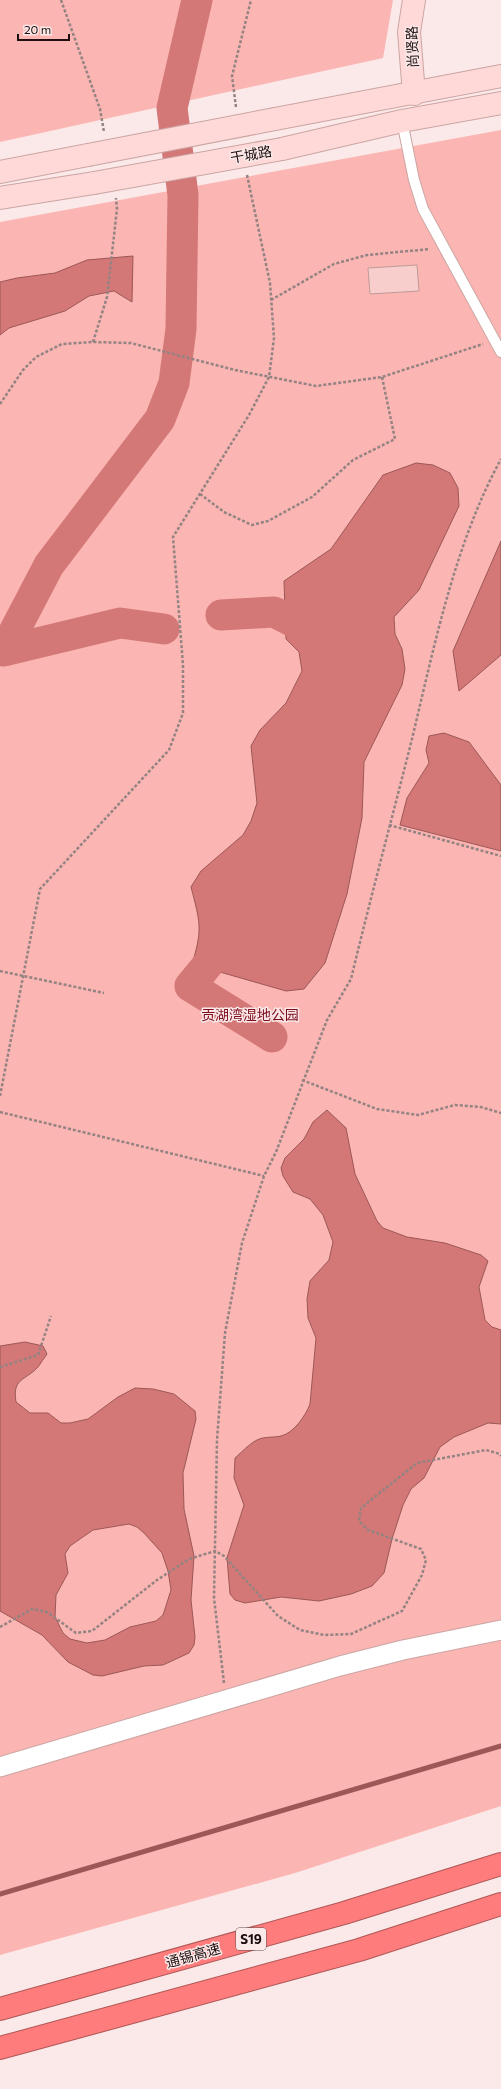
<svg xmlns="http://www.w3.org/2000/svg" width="501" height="2089" font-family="Commissioner,'Noto Sans SC',sans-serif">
<rect width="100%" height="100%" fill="#fae9e8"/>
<g fill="#fbb5b2">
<polygon points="0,0 393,0 383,58 0,142"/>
<polygon points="501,130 501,1806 295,1873 0,1955 0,222"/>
</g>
<g fill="#d37876" stroke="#9c5857" fill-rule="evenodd">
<polygon points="133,256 132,302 114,291 89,296 65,311 9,328 0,335 0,282 17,278 55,273 87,260"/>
<path d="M416,463l17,2 17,8 8,15 1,18 -40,84 -25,27 1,17 7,15 3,20 -3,16 -38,77 -2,56 -15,76 -22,69 -21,26 -18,2 -94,-27c11,-35 8,-42 -1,-77l10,-16 42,-36 8,-14 6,-18 -6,-57 9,-16 26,-27 16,-32 -3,-19 -13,-13 -2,-58 47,-32 52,-74z"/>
<polygon points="501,541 501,655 459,691 453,651"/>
<polygon points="444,733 469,742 501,785 501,851 400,825 407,798 429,763 426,750 429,736"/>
<path d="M327,1110l19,18 9,46 22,47 6,7 24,9 38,6 36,12 7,6 -9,26 6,33 7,7 9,3v94l-13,-1 -34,14 -14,10 -16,31 -13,11 -8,16 -11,34 -8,34 -12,13 -21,8 -32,7 -38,-4 -36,6 -10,-3 -5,-6 -3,-36 17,-53 -10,-27 1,-20c7,-6 14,-14 22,-18 8,-4 16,-2 24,-4 13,-3 25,-21 29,-32l6,-66 -8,-20 -1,-19 3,-18 19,-21 4,-18 -10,-27 -13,-16 -17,-7 -10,-16 -2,-8 4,-10 19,-19 9,-17z"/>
<path d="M25,1342l18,4 4,8c-3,4 -6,9 -9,13 -13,14 -26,11 -22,35l14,11h18l13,10h9l18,-4 30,-22 17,-9 18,1 21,5 21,17 1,8 -13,54 1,36 10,47 -3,44 4,37 -1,8 -5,8 -26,12 -19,1 -42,10 -9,-1 -25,-13 -26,-27 -42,-24v-265zM129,1524l8,3 7,6 18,20 6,18 3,19 -8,25 -7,6 -26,6 -25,13 -18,3 -17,-4 -7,-6 -8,-16 1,-22 12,-22 -3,-19 5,-8 23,-16z"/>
</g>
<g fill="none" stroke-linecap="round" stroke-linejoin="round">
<polyline stroke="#9c5857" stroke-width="5" points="0,1894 501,1746"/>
<g stroke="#d37876" stroke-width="31">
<polyline points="221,615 274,612 319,635 318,641"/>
<polyline points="164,629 120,623 4,651 49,565 160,419 174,383 181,329 183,195 172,108 197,0"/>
<polyline points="233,934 190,986 272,1037"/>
</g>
</g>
<polygon fill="#f7cecc" stroke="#c09a98" points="417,265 419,291 370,294 368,268"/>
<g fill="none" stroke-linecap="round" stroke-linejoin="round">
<g stroke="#cba5a3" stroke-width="12">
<polyline id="lane" points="402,121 414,180 423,209 501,352"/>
</g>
<g stroke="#cba5a3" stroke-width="21">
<polyline id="street" points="0,1767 340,1666 403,1650 501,1630"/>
</g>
<g stroke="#cba5a3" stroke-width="24">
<g id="secondary">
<polyline points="414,0 409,32 414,94"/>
<polyline points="275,119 501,76"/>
<polyline points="282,149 402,121 501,103"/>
<polyline points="0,172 88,155"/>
<polyline points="0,198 94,183"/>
</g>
</g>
<g stroke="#af5656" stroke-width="24">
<g id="highway">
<polyline points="0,2009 344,1913 501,1864"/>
<polyline points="0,2048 359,1950 501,1904"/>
</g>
</g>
<g stroke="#938383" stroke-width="2.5" stroke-dasharray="3 2" stroke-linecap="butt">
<polyline points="61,0 100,109 104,132"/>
<polyline points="236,107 232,76 251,0"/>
<polyline points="271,300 334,264 367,255 430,249"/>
<polyline points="93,342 107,297 117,209 116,198"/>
<polyline points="0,404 23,370 36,357 62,344 93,342 131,343 235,370 316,386 382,377 483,344"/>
<polyline points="200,494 224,512 252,525 268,521 312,497 353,460 395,439 382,377"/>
<polyline points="389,825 501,856"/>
<polyline points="0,971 104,993"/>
<polyline points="302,1080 377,1109 418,1115 455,1105 481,1107 501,1113"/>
<polyline points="0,1096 40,889 169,750 183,713 183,665 173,537 249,415 269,377 274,338 270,283 247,175"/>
<polyline points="0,1112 264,1176"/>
<polyline points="0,1367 38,1355 51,1316"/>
<polyline points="0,1627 32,1609 47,1612 76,1633 92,1631 157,1580 189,1559 215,1551 224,1556 278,1616 300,1630 324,1635 351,1634 402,1611 422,1575 426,1560 421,1549 368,1530 359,1521 361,1508 417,1463 486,1450 500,1454 501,1456"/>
<path d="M224,1683l-10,-85 3,-158 8,-107 17,-90 22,-67 12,-24 51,-132 24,-41c19,-79 40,-157 60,-236 23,-95 43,-198 90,-284"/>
</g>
<use href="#lane" stroke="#fff" stroke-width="10"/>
<use href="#street" stroke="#fff" stroke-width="19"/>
<use href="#secondary" stroke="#ffd8d8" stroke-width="22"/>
<use href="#highway" stroke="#fe7c7c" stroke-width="22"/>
<g stroke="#cba5a3" stroke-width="24" stroke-linecap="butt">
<g id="secondary-bridge">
<polyline points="88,155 275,119"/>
<polyline points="94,183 282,149"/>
</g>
</g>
<use href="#secondary-bridge" stroke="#ffd8d8" stroke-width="22"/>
</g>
<g text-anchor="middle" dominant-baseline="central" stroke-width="3" stroke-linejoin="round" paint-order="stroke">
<rect fill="#fae9e8" stroke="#5f5050" stroke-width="1" x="236" y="1928" width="30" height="22" rx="3"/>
<g font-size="13" font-weight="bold" fill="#1d0f0f">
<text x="251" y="1939">S19</text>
</g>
<g font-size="14" fill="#1d0f0f" stroke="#fae9e8">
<text transform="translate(412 47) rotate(-92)">尚贤路</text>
<text transform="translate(251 154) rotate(-10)">干城路</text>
<text transform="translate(193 1955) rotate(-16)">通锡高速</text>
</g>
<g font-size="14" fill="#7e0c1d" stroke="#fae9e8">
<text x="250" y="1014">贡湖湾湿地公园</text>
</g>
</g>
<path d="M18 34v6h51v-6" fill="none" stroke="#1d0f0f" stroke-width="2"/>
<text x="24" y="34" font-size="12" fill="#1d0f0f" stroke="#fae9e8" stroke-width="3" paint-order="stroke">20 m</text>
</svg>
